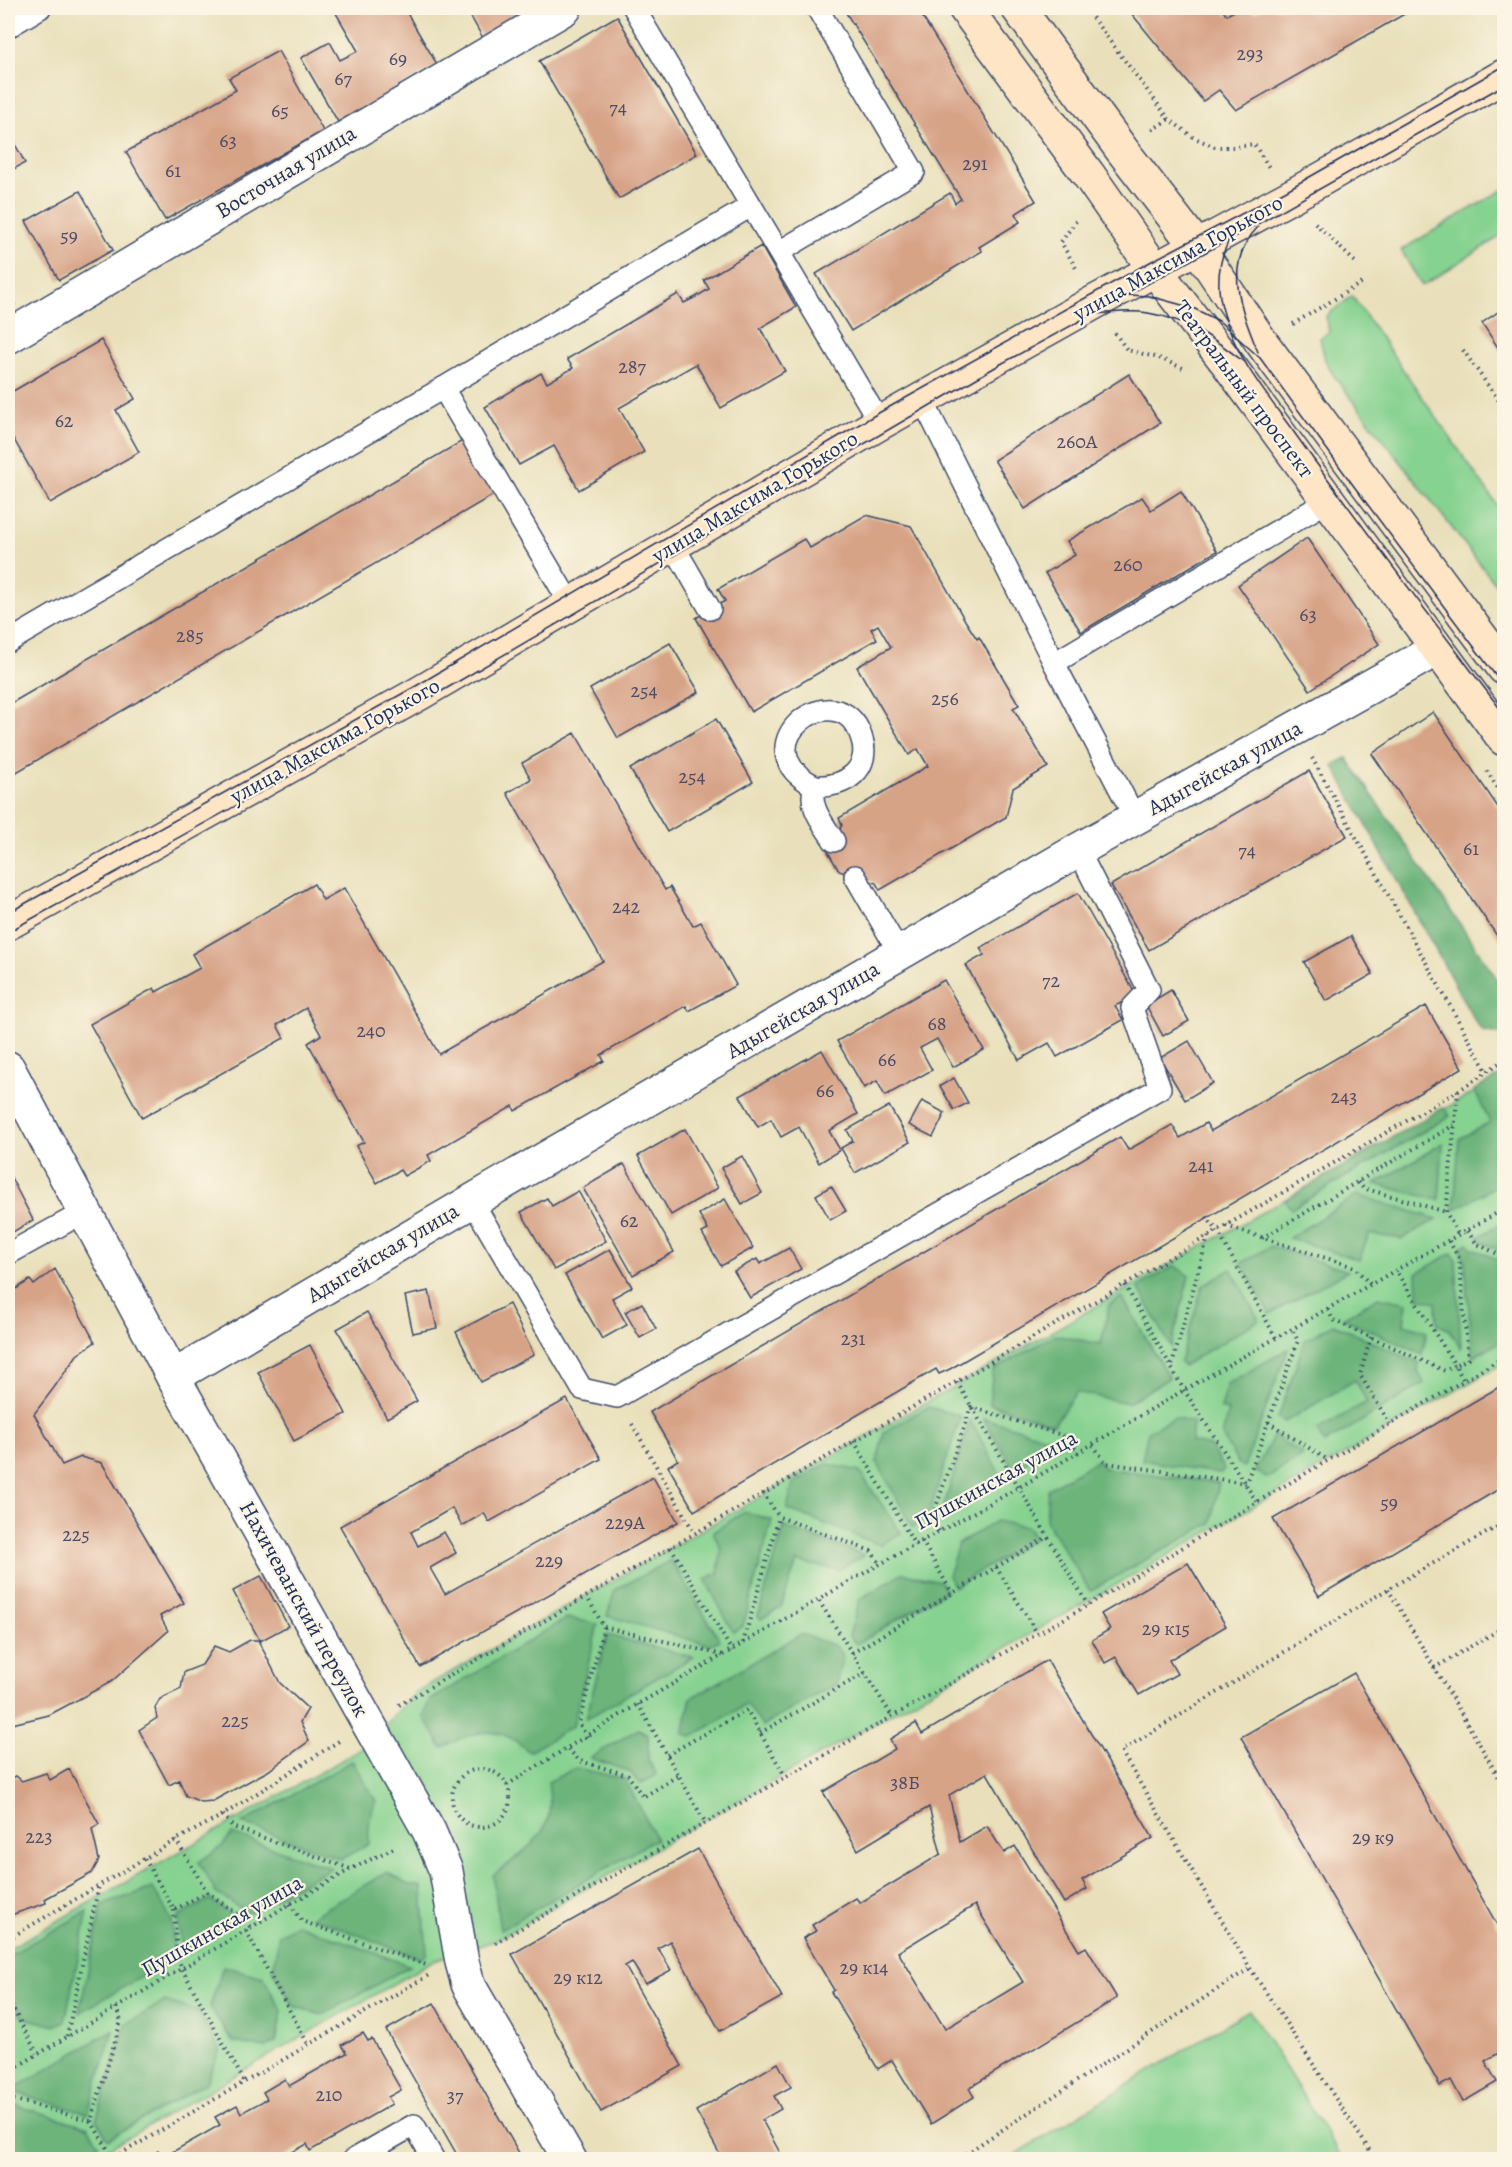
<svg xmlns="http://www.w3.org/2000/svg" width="1512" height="2167" font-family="Alegreya,serif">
<rect width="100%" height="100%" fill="#fcf5e5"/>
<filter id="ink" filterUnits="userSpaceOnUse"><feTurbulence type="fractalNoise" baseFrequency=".0167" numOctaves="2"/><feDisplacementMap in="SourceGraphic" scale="12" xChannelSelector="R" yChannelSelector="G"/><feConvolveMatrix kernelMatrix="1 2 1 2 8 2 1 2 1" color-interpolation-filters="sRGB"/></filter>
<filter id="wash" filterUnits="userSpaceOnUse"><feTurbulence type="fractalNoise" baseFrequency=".008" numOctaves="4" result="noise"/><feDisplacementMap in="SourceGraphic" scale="24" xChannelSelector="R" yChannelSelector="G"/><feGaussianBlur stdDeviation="1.35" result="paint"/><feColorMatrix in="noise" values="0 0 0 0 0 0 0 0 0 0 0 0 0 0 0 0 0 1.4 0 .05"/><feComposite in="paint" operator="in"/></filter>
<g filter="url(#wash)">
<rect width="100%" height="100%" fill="#e9e0bb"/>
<g fill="#86d290" stroke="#508077" stroke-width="1.5">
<polygon points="1504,189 1504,234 1422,286 1401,250"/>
<polygon points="1352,296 1504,515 1504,595 1334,376 1325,360 1320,338 1329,332 1326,316"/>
<polygon points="1504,1075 1504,1363 494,1941 431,1962 91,2159 8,2159 8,1949 363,1748 416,1692"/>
<polygon points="1249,2010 1343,2159 1008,2159"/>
</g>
<g fill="#6cb47a" stroke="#44726c" stroke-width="1.5">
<polygon points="1347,758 1504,989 1504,1035 1483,1031 1475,1021 1333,765"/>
<polygon points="1504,1073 1504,1181 1454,1210 1459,1139 1490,1122 1474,1090"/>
<polygon points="1444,1107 1450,1116 1291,1209 1285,1200"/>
<polygon points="1443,1143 1439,1200 1375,1184"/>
<polygon points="1357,1195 1437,1219 1402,1239 1369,1234 1359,1260 1289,1238"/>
<polygon points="1504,1222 1504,1252 1481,1242 1478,1237"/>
<polygon points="1468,1243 1471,1248 1504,1262 1504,1339 1473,1357 1465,1261 1460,1248"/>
<polygon points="1271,1246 1348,1271 1270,1314 1241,1263"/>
<polygon points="1452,1253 1456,1260 1461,1349 1450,1330 1437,1324 1436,1302 1418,1298 1417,1273"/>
<polygon points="1175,1266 1189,1276 1171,1347 1138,1287"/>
<polygon points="1231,1269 1259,1320 1183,1366 1180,1362 1203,1285"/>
<polygon points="1122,1297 1169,1378 1128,1403 1076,1392 1054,1424 989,1404 993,1370 1055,1335 1101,1344 1109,1305"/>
<polygon points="1378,1297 1407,1303 1404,1324 1427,1331 1422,1354 1343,1318"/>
<polygon points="1333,1324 1419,1363 1418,1371 1424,1383 1324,1444 1317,1430 1367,1402 1355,1380 1285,1422 1278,1418 1305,1340"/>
<polygon points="1288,1349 1244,1467 1239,1465 1222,1436 1228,1411 1221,1409 1227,1384"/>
<polygon points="928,1407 961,1416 927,1519 912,1527 877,1462 884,1432"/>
<polygon points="1175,1417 1193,1422 1191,1442 1210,1446 1224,1470 1220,1474 1142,1460 1148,1431"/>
<polygon points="983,1418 1060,1441 1014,1469"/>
<polygon points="970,1420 1001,1476 942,1509 943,1509"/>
<polygon points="1274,1435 1303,1455 1268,1478 1255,1471"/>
<polygon points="1098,1460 1104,1468 1219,1483 1211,1523 1090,1591 1046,1521 1048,1489"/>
<polygon points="827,1464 859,1471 901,1533 880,1545 787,1509 793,1483"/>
<polygon points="744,1512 772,1520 743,1626 733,1632 705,1579 718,1573 721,1549 713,1532"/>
<polygon points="996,1521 1027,1527 1034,1539 954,1587 948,1576 958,1544"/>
<polygon points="784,1527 864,1555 839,1570 797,1562 781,1607 761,1619 758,1616"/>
<polygon points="671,1560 720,1640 709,1645 607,1616 615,1590"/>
<polygon points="903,1573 940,1581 946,1591 856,1644 849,1636 860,1599"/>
<path d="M567,1618l31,6 -25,102 -44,26c-29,-29 -55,-22 -87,-4l-18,-31 5,-16z"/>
<polygon points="801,1634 836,1646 843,1657 836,1684 762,1726 747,1704 693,1736 683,1734 691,1698"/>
<polygon points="607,1635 693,1657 586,1719"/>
<polygon points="638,1729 648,1734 648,1760 657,1775 640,1784 629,1771 590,1758"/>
<path d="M352,1761l24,40c-7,15 -8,27 -7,43l-28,15 -99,-36z"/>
<path d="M576,1768l49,11 31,60 -156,91 -7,-55c16,-11 50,-36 55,-56 3,-12 2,-24 0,-37z"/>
<polygon points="232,1834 331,1868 248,1913 216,1893 199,1862 222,1846"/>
<polygon points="387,1872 406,1884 422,1887 427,1954 421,1959 311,1917"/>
<polygon points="153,1888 172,1921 174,1958 79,2013 102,1905"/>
<polygon points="210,1899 238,1920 182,1953 178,1917"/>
<polygon points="88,1911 65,2021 55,2026 22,2017 8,1990 8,1956"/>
<polygon points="297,1924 410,1966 322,2015 293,2006 273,1971 279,1934"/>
<polygon points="223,1966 263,1977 282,2011 276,2042 266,2048 233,2042 210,2007"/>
<polygon points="165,2001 199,2012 220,2049 206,2083 108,2139 96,2120 126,2024"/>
<polygon points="113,2030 88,2114 10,2091"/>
<polygon points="8,2103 88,2127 99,2144 70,2159 8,2159"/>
</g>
<g id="blocks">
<g fill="#d7a387" fill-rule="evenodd">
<polygon points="333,8 404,8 438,66 338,122 301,58 330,42 340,60 358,51"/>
<polygon points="466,8 519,8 525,17 484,40"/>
<polygon points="843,8 917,8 1036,201 1015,214 1020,222 979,247 982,251 851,331 816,274 950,193 955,203 961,199"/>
<polygon points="1127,8 1220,8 1227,15 1239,8 1249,8 1254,13 1263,8 1415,8 1236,110 1219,90 1203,101"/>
<polygon points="617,16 697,154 619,199 539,61"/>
<polygon points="278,51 323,131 165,220 126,152 236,90 229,78"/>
<polygon points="8,131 25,163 8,172"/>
<polygon points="80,191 113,250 59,280 26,221"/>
<polygon points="761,246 796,307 760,328 785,371 721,408 696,364 619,408 644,452 579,490 554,446 519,465 485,407 541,373 547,383 573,368 567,359 678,294 684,303 696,297 709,289 704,280"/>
<polygon points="8,291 15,305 8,309"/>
<polygon points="1504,308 1504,357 1482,323"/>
<polygon points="101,340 135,399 116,410 139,452 50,503 8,429 8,394"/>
<polygon points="1129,374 1160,423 1025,509 994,460"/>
<polygon points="464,440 495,494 8,777 8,705"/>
<polygon points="1181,491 1217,551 1081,632 1045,573 1075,555 1067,541 1142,497 1151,510"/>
<polygon points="866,515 911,526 966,622 977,639 979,637 1019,705 1013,708 1048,767 1013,788 1006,817 880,890 876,883 839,871 828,852 842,825 839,818 928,766 918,749 909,755 857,667 891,647 878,625 871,629 877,639 751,712 696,618 725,601 718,589 804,539 810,548"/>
<polygon points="1307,538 1379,644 1310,690 1238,585"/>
<polygon points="670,643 699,692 618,738 590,689"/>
<polygon points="1433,712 1504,816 1504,946 1372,754"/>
<polygon points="716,719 753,782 667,832 630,769"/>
<polygon points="575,733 665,890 670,887 693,926 701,922 736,985 689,1011 686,1006 601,1055 604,1061 515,1111 513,1106 428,1155 431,1161 404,1176 400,1170 377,1183 356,1146 364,1142 308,1043 321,1035 306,1008 277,1025 284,1038 142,1118 90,1024 154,988 156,992 200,968 192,954 314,884 323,900 344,888 439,1054 603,961 507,793 531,779 522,763"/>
<polygon points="1309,771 1347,836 1149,950 1111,885"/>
<polygon points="1078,893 1136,995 1115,1006 1123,1020 1057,1057 1049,1043 1019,1060 966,965 984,955 980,948"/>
<polygon points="1351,936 1373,974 1326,1001 1304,962"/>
<polygon points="944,980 984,1050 953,1067 937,1039 920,1048 932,1070 885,1096 877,1081 864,1088 837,1041"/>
<polygon points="1171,990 1189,1021 1163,1036 1146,1005"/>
<polygon points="1426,1006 1462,1068 950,1369 939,1374 936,1369 694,1511 668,1466 678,1460 650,1412 1120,1137 1128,1150 1172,1125 1180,1138 1206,1123 1211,1131"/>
<polygon points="1189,1041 1213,1083 1185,1100 1160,1058"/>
<polygon points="822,1050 858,1114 829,1131 840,1150 819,1163 799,1127 781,1137 771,1119 758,1127 740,1096"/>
<polygon points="954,1078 968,1103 954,1110 940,1086"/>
<polygon points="922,1101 945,1113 933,1137 909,1125"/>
<polygon points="889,1106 910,1142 855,1173 841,1148 853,1141 847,1130"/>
<polygon points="685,1129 718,1188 671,1215 638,1156"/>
<polygon points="742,1156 762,1193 742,1204 721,1168"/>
<polygon points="624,1164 674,1252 633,1275 583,1188"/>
<polygon points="8,1172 33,1220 8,1235"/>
<polygon points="831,1186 846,1211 830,1220 816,1195"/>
<polygon points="578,1191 606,1241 554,1270 521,1212 547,1198 552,1206"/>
<polygon points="725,1199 753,1248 721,1266 702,1233 708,1230 699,1214"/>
<polygon points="789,1248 801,1269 750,1298 734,1271 757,1259 760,1264"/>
<polygon points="610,1249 632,1287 612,1298 627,1325 602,1339 565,1275"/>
<polygon points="55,1269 95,1342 77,1355 53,1389 34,1414 62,1465 81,1457 102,1463 184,1603 160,1616 168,1631 111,1682 49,1715 8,1725 8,1294 30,1280 34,1285"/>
<polygon points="429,1291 437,1328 413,1333 405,1296"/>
<polygon points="642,1303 656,1329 640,1338 625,1312"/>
<polygon points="509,1304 534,1355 481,1382 456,1332"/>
<polygon points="367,1312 417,1401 387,1418 337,1329"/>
<polygon points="310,1345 346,1414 294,1441 258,1372"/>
<polygon points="1504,1384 1504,1486 1319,1596 1273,1519"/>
<polygon points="567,1399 601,1459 489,1522 484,1513 462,1526 452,1508 411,1532 418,1546 444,1532 456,1553 430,1568 445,1594 653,1477 678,1522 420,1667 340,1526"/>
<polygon points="1188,1563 1226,1626 1169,1660 1177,1674 1139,1695 1116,1657 1105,1663 1092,1640 1110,1629 1101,1614"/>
<polygon points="261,1576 288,1626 260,1641 233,1591"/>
<polygon points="250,1640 258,1640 280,1683 308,1709 300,1722 309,1741 268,1771 213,1801 201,1802 186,1796 179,1780 169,1785 139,1730 157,1718 155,1708 160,1699 181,1689 184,1672 202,1665 214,1646 229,1652"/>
<path d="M1047,1660l106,178 -71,42 5,9 -23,14 -77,-130 -38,22 11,47 27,-16 17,27 11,-7 64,105 7,-4 31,51 -148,90 5,9 -43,27 -39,-64 -14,9 -47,-77 3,-2 -31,-52 13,-7 -4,-6 44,-27 4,5 81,-49 -12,-47 -71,43 -35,-58 72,-43 -5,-10 26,-16 6,11zM975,1905l48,77 -78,47 -47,-77z"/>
<polygon points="1354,1673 1504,1937 1504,2050 1485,2061 1497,2082 1463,2102 1451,2080 1440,2086 1241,1737"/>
<polygon points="69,1769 99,1824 92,1829 99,1860 92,1873 45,1899 46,1903 8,1916 8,1780 16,1776 22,1781 46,1773 50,1780"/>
<polygon points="698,1849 782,1997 720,2031 670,1941 658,1948 671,1970 645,1984 632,1962 625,1966 682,2066 601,2112 512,1954"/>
<polygon points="434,2003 523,2160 460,2160 386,2030"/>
<polygon points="363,2033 368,2041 372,2039 401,2090 388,2097 392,2104 310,2151 307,2144 278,2160 143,2160 158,2151 162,2158 220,2125 215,2117 237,2105 241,2113 267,2099 263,2092 285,2079 289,2086 347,2053 342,2045"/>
<polygon points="778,2063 791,2087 774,2096 781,2109 762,2120 784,2160 723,2160 696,2111"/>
</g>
</g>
</g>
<g filter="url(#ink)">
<use href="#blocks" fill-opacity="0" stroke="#3a4a6c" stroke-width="1.5"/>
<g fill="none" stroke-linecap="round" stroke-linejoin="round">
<g stroke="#3a4a6c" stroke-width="24">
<g id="lane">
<polyline points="634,8 880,423"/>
<polyline points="8,27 40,8"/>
<polyline points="779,252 914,172 817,8"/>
<polyline points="443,388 751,206"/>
<polyline points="922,399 1054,663"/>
<polyline points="673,545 710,609"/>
<polyline points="8,642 443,388 571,605"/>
<path d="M815,786c-78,-39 23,-117 46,-50 12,33 -16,52 -46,50 -8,20 9,38 19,55"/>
<polyline points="1135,818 1054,663 1328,501"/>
<polyline points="855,876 900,954"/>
<polyline points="472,1201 582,1389 617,1397 1160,1088 1132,1008 1149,990 1078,850"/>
<polyline points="8,1254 86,1211"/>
<polyline points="353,2160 414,2125 434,2160"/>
</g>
</g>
<g stroke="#3a4a6c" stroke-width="36">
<g id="street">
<polyline points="8,337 565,8"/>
<polyline points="8,1068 173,1377 429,1831 446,1871 462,1962 468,1984 570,2160"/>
<polyline points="173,1377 472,1201 1078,850 1437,649"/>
</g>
</g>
<g stroke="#3a4a6c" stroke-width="36">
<g id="secondary">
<polyline points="965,8 1088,174 1155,270 1228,364 1504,739"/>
<polyline points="1018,8 1122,150 1197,247 1262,343 1504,668"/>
<polyline points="8,923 420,693 880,423 1095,302 1288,198 1504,76"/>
</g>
</g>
<g stroke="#3a4a6c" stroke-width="4" stroke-dasharray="1.5 4.5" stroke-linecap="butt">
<polyline points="1085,8 1169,119 1193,137 1215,147 1236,147 1254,144 1270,169"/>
<polyline points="1152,130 1169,119"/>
<polyline points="1076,221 1061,242 1077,270"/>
<polyline points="1315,223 1357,264"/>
<polyline points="1293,324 1363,282"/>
<polyline points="1115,333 1127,350 1159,358 1185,369"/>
<polyline points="1463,350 1504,408"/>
<polyline points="1312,758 1487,1072"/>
<polyline points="1487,771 1504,798"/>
<polyline points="1458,1091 1446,1212 1459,1236"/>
<polyline points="1358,1182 1363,1188 1446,1212"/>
<polyline points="1206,1217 1217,1230 1276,1338"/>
<polyline points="1226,1226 1354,1267 1371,1285"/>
<polyline points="1467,1231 1477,1244 1504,1257"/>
<polyline points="1262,1238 1454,1125"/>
<polyline points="1449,1241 1459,1258 1468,1359 1455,1365 1464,1381"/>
<polyline points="1125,1285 1184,1390 1257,1502"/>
<polyline points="1328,1310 1333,1320 1445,1371 1455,1365 1396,1271"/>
<polyline points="1371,1337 1360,1375 1390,1424"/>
<polyline points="1172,1365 1208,1236"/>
<polyline points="957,1382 1088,1605"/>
<polyline points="1268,1422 1328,1460"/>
<polyline points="632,1424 694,1532"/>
<polyline points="854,1441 915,1545"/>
<polyline points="1093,1445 1106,1463 1246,1483 1298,1341 1292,1329"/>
<polyline points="763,1493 779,1517 871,1551 880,1564"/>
<polyline points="939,1531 932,1518 971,1407 1068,1437 1078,1453"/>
<polyline points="922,1541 952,1593"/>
<polyline points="671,1547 732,1651"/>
<polyline points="996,1567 1037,1633"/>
<polyline points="1388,1589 1504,1786"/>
<polyline points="819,1601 892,1716"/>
<polyline points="604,1627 723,1655"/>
<polyline points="743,1643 779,1517"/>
<polyline points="852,1653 1047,1537"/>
<polyline points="1434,1668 1504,1627"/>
<polyline points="638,1704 705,1822"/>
<polyline points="399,1705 1458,1091 1504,1060"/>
<polyline points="760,1733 865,1673"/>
<polyline points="587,1737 579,1723 604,1627 587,1597"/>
<polyline points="568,1749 580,1761 628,1775 643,1797 679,1775"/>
<polyline points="667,1755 747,1710 785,1776"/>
<circle cx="481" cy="1798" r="29"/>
<polyline points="507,1785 638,1704 880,1564 1018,1488 1184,1390 1504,1209"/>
<polyline points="223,1815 233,1827 351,1869"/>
<polyline points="145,1859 174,1910 207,1892 176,1840"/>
<polyline points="207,1892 242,1917 251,1928"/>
<polyline points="290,1904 302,1921 426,1965"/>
<polyline points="174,1910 177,1955 182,1969 244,2081"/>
<polyline points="246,1931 308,2044"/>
<polyline points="8,1939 176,1840 223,1815 339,1741"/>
<polyline points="495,1943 1088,1605 1257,1502 1504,1357"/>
<polyline points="8,2000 37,2053"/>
<polyline points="67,2036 99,1885"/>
<polyline points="8,2072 290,1904 351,1869 396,1847"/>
<polyline points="8,2098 91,2121 121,2021 116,2007"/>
<polyline points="91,2121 113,2158"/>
<polyline points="110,2160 429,1975"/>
<polyline points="956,2160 1250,1968"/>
<polyline points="1376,2160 1250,1968 1121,1751 1388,1589 1504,1523"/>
</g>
<use href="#lane" stroke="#fff" stroke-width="21"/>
<use href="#street" stroke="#fff" stroke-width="33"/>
<use href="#secondary" stroke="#fde5c5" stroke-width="33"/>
<g stroke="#1b2f5e" stroke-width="1.5">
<path d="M1229,240c-12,24 -13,49 -5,74 13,48 49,88 77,128 66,92 135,182 203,272"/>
<polyline points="1128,295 1149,296 1193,308 1219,321 1260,358 1353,485 1504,687"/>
<path d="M1096,314c16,-1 36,-4 52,-1 41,7 64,24 96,49"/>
<path d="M1258,352c-17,-42 -36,-88 0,-125"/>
<polyline points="8,913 416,686 875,415 1150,262 1285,191 1504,66"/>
<polyline points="8,932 425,701 999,365 1261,222 1504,85"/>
</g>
</g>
</g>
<g text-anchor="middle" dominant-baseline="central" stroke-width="4.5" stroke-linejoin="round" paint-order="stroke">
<g font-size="20" fill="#4a4c68">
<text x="1250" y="53">293</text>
<text x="398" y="58">69</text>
<text x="343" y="78">67</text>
<text x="618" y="107">74</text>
<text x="280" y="110">65</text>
<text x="228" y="140">63</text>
<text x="975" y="163">291</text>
<text x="173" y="170">61</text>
<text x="69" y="235">59</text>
<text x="632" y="366">287</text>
<text x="64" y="420">62</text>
<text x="1077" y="441">260А</text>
<text x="1128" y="564">260</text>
<text x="1308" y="614">63</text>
<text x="190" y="635">285</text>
<text x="644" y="690">254</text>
<text x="945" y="698">256</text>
<text x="692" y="776">254</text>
<text x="1471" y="848">61</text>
<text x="1247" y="850">74</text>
<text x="626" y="906">242</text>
<text x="1051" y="980">72</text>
<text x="937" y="1023">68</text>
<text x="371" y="1030">240</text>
<text x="887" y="1059">66</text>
<text x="825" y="1090">66</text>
<text x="1344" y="1096">243</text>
<text x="1201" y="1165">241</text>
<text x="629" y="1220">62</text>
<text x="853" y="1338">231</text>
<text x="1389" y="1502">59</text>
<text x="625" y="1522">229А</text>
<text x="76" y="1534">225</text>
<text x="549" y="1560">229</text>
<text x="1166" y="1628">29 к15</text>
<text x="235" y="1720">225</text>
<text x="905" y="1782">38Б</text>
<text x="39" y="1836">223</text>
<text x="1373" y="1837">29 к9</text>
<text x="864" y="1967">29 к14</text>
<text x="578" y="1977">29 к12</text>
<text x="329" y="2094">210</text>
<text x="455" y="2095">37</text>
</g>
<g font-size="22" fill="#1b2f5e" stroke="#fcf5e5">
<text transform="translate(286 172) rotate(-31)">Восточная улица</text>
<text transform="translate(1178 258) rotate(-29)">улица Максима Горького</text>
<text transform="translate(1244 389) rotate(53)">Театральный проспект</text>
<text transform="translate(755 497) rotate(-31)">улица Максима Горького</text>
<text transform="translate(335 741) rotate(-29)">улица Максима Горького</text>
<text transform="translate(1225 768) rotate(-29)">Адыгейская улица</text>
<text transform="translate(803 1010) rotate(-30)">Адыгейская улица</text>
<text transform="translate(383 1253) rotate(-31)">Адыгейская улица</text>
<text transform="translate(996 1480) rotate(-29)">Пушкинская улица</text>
<text transform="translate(304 1609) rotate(61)">Нахичеванский переулок</text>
<text transform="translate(222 1926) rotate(-30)">Пушкинская улица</text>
</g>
</g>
<rect width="1512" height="2167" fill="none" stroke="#fcf5e5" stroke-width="30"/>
</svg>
